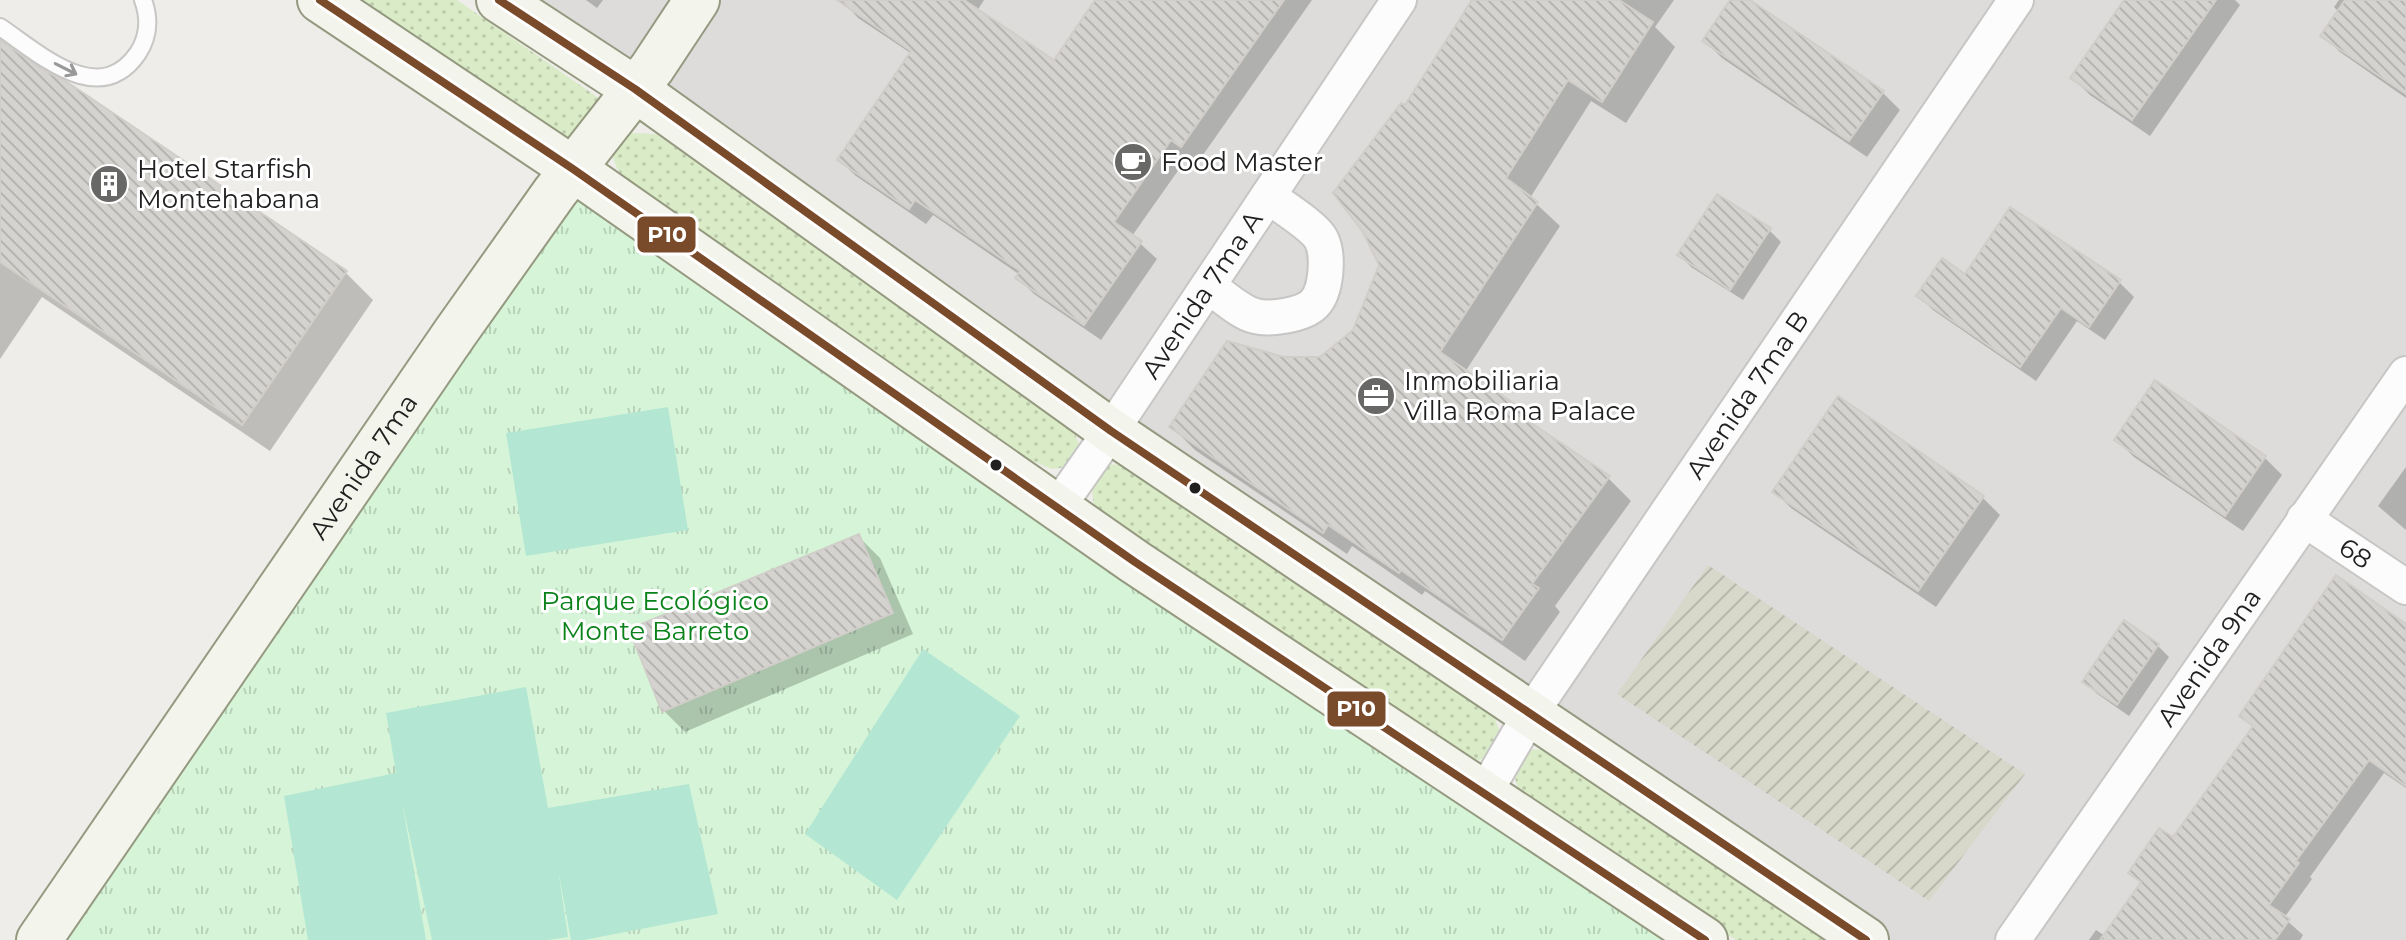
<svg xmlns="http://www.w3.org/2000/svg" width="2406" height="940" font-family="Montserrat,sans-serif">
<defs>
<pattern id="construction-furrows" width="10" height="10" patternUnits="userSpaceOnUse" patternTransform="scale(2)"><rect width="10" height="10" fill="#d7d8ca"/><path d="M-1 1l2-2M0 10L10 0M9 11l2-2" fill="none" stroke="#b8b9ad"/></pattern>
<pattern id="grass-dots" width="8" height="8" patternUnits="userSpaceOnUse" patternTransform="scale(2)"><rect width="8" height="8" fill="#d9ecc7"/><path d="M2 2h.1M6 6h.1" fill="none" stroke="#bacaab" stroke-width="1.8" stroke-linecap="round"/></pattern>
<pattern id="park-tufts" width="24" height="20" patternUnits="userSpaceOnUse" patternTransform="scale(2)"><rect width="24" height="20" fill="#d6f5d8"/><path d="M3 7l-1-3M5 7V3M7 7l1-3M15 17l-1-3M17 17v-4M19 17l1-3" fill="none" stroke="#b7d2b9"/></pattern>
<pattern id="building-back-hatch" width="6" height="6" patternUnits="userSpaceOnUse" patternTransform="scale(2)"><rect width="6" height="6" fill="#d5d3d0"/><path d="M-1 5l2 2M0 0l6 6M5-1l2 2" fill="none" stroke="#b7b5b2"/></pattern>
</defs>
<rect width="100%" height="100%" fill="#eeede9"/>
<polygon fill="#dddcda" points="499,0 2406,0 2406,940 1866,940"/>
<polygon fill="url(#construction-furrows)" points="1708,565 2025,774 1929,901 1617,694"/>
<polygon fill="url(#grass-dots)" points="348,0 457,0 600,99 603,132 656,134 1050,410 1075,435 1088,464 1125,465 1469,691 1494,717 1508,751 1547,749 1830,940 1736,940 1519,793 1508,751 1472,762 1121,529 1094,505 1088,464 1052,469 1012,453 630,187 617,168 603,132 576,143 532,125"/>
<polygon fill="url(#park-tufts)" points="573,169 1707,940 39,940"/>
<g fill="#b3e6d3">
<polygon points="668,407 688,530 526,556 506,433"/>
<polygon points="923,649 1020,716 897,900 805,834"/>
<polygon points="526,687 548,808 689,784 718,914 584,940 571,940 558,869 568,937 548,940 432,940 402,802 426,940 308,940 284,796 396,773 386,713"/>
</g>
<g fill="#0003">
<polygon points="586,0 603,0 597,8"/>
<polygon points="842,0 984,0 977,11 1054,63 1098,0 1312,0 1198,162 1189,155 1132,236 1157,259 1101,340 1034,294 1018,278 1020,275 933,215 926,224 856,176 839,160 912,54 858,18"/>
<polygon points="1471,0 1674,0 1655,27 1675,47 1626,123 1591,101 1530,198 1560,226 1465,372 1515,406 1537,429 1608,478 1631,501 1555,606 1560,612 1525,661 1425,591 1422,595 1352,546 1347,554 1195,450 1172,427 1283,359 1321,359 1355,331 1381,265 1406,108 1467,13 1464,11"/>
<polygon points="1733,0 1747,0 1883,93 1900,110 1867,157 1722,58 1705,41"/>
<polygon points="2127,0 2235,0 2240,5 2150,136 2090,95 2073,78"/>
<polygon points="2339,0 2406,0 2406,98 2340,52 2323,35 2339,12 2334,7"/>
<polygon points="0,43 346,273 373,300 270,451 42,297 0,359"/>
<polygon points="1769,230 1781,242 1743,300 1691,267 1680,255"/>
<polygon points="1965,276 2119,282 2134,297 2105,340 2077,321 2036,381 1933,310 1918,295"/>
<polygon points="1838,399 1983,498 2000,515 1936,607 1791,508 1774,491"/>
<polygon points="2117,440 2265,458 2282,475 2243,531 2134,457"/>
<polygon points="2406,467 2406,530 2378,506"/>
<polygon points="858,536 880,558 913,634 685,732 664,711"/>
<polygon points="2406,627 2406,788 2384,773 2310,877 2312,879 2284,918 2303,935 2300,940 2089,940 2096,930 2105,936 2142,884 2130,872 2173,840 2254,728 2242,716"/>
<polygon points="2157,645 2169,657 2129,716 2096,693 2084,681"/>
</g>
<g fill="url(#building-back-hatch)" stroke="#d1ceca" stroke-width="2">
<polygon points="837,0 964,0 1054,60 1095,0 1284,0 1181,147 1171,140 1114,222 1142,241 1084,325 1015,278 1020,271 915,200 909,209 837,160 911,51"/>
<polygon points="1472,0 1619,0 1653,22 1602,102 1568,80 1506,178 1538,202 1440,352 1516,405 1512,410 1610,476 1532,584 1539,588 1502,640 1401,570 1399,573 1328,525 1323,533 1169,427 1227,341 1284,357 1320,357 1353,330 1379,265 1363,232 1333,193 1401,103 1405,105"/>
<polygon points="1730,0 1750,0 1884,91 1849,141 1702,41"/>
<polygon points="2124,0 2216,0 2132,120 2070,78"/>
<polygon points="2345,0 2406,0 2406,94 2320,36"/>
<polygon points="0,40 45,71 67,82 347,271 242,425 0,262"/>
<polygon points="1717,194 1771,228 1730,290 1677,255"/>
<polygon points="2010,207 2121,280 2089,327 2061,308 2020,367 1916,296 1942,258 1965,274"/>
<polygon points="2155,380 2266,456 2225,516 2114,440"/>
<polygon points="1838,396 1984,496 1918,591 1772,492"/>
<polygon points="859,534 893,613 662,712 629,629"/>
<polygon points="2336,575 2406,624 2406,786 2369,760 2296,861 2299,863 2269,905 2290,919 2275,940 2100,940 2141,882 2128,873 2159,828 2173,837 2253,726 2239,716"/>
<polygon points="2124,620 2159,644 2117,705 2082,682"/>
</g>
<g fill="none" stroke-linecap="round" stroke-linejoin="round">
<g stroke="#c7c6c5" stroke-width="20">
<path id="service" d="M0,27c39,26 99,83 138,26 11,-17 12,-34 5,-53"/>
</g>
<g stroke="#c7c6c5" stroke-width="38">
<g id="minor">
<path d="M1208,286c14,9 31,26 47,30 15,4 48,-1 59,-12 13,-13 15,-50 7,-65 -7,-13 -40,-33 -53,-43"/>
<path id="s1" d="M1057,508l54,-77 288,-431"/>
<path id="s2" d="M2304,519l102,68"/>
<path id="s3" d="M1485,792l46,-79 485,-713"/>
<path id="s4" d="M2013,940l393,-566"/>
</g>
</g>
<g stroke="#959980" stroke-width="48">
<g id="secondary">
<polyline points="320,0 573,169 1135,562 1705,940"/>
<polyline points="499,0 635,89 1111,431 1866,940"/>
<path id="s5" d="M39,940l416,-607 100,-141 97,-124 45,-68"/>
</g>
</g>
<use href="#service" stroke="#fcfcfc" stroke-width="16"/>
<use href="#minor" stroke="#fcfcfc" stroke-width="34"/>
<use href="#secondary" stroke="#f3f4eb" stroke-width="44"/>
<g stroke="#fff" stroke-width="14">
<g id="bus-1">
<polyline points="320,0 573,169 1135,562 1705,940"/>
<polyline points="499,0 635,89 1111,431 1866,940"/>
</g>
</g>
<use href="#bus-1" stroke="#7a4b2a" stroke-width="8"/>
</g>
<defs><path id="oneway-shaft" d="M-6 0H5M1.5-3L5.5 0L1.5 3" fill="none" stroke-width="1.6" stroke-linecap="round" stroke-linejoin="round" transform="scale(2)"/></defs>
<use stroke="#999" href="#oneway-shaft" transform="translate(66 69) rotate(27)"/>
<defs>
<g id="cafe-disc" transform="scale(2)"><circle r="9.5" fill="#686866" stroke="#fff"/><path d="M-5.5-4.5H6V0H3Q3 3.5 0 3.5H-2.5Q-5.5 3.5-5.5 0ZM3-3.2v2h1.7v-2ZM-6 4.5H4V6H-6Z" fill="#fff"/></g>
<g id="building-disc" transform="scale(2)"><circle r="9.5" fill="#686866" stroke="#fff"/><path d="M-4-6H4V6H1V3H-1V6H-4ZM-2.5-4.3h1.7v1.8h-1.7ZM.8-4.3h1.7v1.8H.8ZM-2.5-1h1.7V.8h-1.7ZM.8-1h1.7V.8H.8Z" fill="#fff"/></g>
<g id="office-disc" transform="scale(2)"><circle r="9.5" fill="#686866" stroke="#fff"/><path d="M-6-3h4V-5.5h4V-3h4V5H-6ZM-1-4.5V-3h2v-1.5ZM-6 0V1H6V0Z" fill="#fff"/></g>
</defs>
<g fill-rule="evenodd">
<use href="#cafe-disc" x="1133" y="162"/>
<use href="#building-disc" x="109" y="184"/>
<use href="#office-disc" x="1376" y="396"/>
</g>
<g fill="#202020" stroke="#fff" stroke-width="3">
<circle cx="996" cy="465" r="7"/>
<circle cx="1195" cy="488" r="7"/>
</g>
<g text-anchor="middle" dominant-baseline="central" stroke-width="6" stroke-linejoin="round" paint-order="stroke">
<g font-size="26" fill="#202020" stroke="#fff" text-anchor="start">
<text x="1161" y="162">Food Master</text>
<text x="137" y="169">Hotel Starfish<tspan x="137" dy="30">Montehabana</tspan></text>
<text x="1404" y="381">Inmobiliaria<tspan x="1404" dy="30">Villa Roma Palace</tspan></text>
</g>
<g font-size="26" fill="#202020" stroke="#fff">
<text stroke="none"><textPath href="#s1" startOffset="258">Avenida 7ma A</textPath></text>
<text stroke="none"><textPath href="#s3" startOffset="476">Avenida 7ma B</textPath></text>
<text stroke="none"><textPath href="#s5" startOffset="574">Avenida 7ma</textPath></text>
<text stroke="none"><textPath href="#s2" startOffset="62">68</textPath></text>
<text stroke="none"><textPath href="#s4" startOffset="344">Avenida 9na</textPath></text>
</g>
<g font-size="26" fill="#0a821a" stroke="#fff">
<text x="655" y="601">Parque Ecológico<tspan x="655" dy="30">Monte Barreto</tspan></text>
</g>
</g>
<g stroke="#fff" stroke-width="3">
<rect x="636" y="215" width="61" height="39" rx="8" fill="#7a4b2a"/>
<rect x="1326" y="690" width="61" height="38" rx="8" fill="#7a4b2a"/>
</g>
<g font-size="22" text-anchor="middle" font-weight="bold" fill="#fff">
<text x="667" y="242">P10</text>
<text x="1356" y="716">P10</text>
</g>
</svg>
